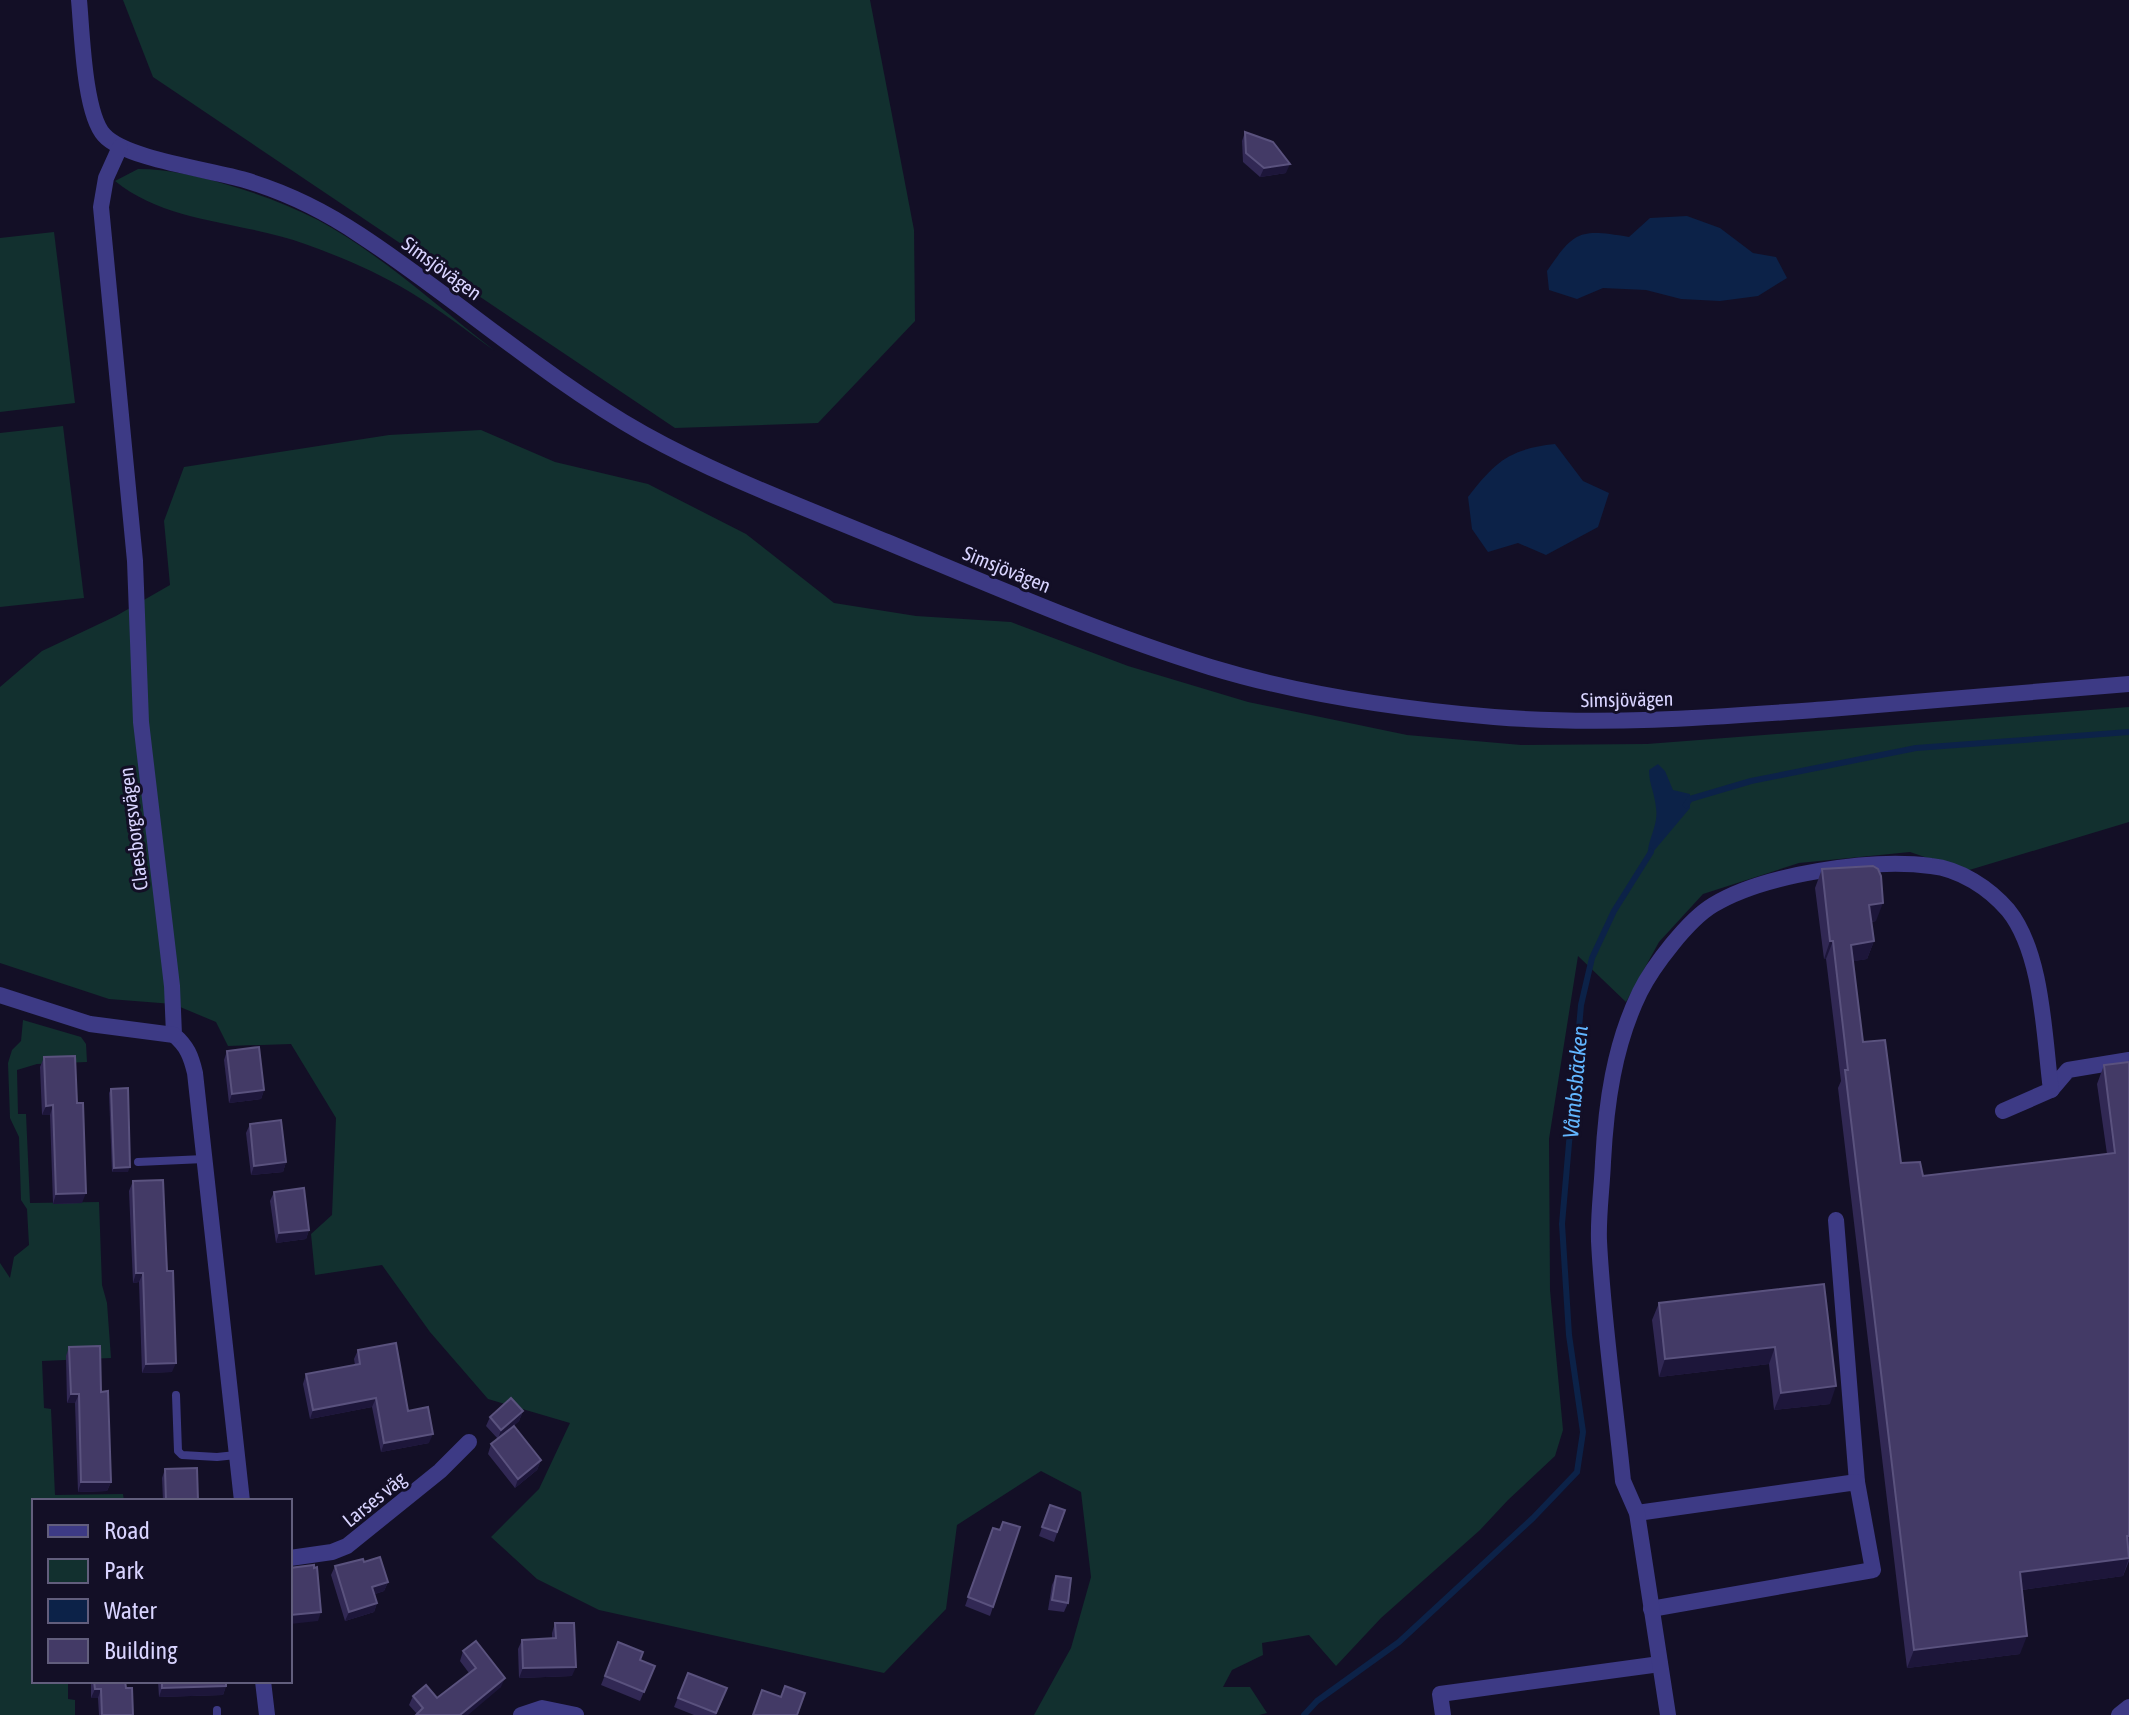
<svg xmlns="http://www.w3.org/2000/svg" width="2129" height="1715" font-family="'Asap Condensed',sans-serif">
<rect width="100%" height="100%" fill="#130f26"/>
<g fill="#12302f">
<polygon points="123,0 870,0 914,230 915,321 818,423 675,428 153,77"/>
<path d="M138,169c30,0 61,7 90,16 31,9 61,20 90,35 64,35 120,87 177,131 -28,-20 -55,-41 -85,-59 -33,-20 -69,-35 -105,-48 -62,-23 -137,-20 -190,-63z"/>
<polygon points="54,232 75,403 0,412 0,238"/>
<polygon points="63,426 84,598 0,607 0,433"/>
<polygon points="481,430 555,462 648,484 746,534 834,603 916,616 1011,622 1128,666 1248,702 1407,735 1521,745 1647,744 2129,707 2129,822 1966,871 1910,852 1799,863 1703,894 1659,942 1626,1002 1578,956 1549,1139 1550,1290 1563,1430 1555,1456 1508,1500 1480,1530 1381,1618 1336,1666 1309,1635 1262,1643 1263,1655 1232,1670 1223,1687 1250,1687 1267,1713 1259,1715 1034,1715 1071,1648 1091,1577 1081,1492 1041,1471 957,1525 946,1609 884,1673 599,1610 537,1579 491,1537 539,1489 570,1423 488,1399 430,1332 382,1265 315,1275 311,1234 332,1215 336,1118 291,1044 228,1046 216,1022 173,1004 109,999 0,963 0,687 42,651 116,616 170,585 164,521 184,467 389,435"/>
<polygon points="23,1020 81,1037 86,1044 87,1062 37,1064 17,1070 18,1114 26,1114 30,1203 99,1202 102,1285 107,1303 111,1358 42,1361 44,1408 51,1409 55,1495 123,1494 124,1501 34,1501 34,1681 68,1681 68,1699 75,1700 75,1715 0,1715 0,1263 10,1278 14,1257 29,1245 27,1209 21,1200 19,1137 10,1118 8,1063 12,1050 21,1041"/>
</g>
<g fill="#0c2248">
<path d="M1687,216l33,12 33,25 23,4 11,21 -29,18 -38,5 -39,-2 -35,-9 -43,-2 -26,11 -28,-9 -2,-19c28,-41 33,-42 82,-34l21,-19z"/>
<path d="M1555,444l28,37 26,12 -11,34 -52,28 -28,-12 -30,9 -16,-23 -4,-32c27,-35 41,-48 87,-53z"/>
<path d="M1658,764l7,7 8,19 17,4v14l-42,50c-2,-17 11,-32 8,-50 -1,-14 -7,-24 -7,-38z"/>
</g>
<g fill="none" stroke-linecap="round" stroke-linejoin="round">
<g stroke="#0c2248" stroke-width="6">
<polyline points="1686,805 1690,799 1751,781 1916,748 2129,732"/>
<polyline points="1304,1715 1317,1701 1399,1642 1533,1518 1577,1472 1583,1432 1569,1335 1562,1224 1581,1005 1592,958 1614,911 1651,852"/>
</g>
<g stroke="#3d3a85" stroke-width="8">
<polyline points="138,1162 204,1159"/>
<polyline points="176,1395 178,1451 182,1455 217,1457 236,1455"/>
<polyline points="217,1710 217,1715"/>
</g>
<g stroke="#3d3a85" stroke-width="16">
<path d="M79,0c3,31 5,113 25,135 21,24 108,35 141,45 40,12 81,32 115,55 96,63 183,142 284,199 77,43 162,74 243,108 106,44 213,91 323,125 92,28 189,42 284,50 112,9 224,0 335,-8 100,-8 200,-16 300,-25"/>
<path d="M120,147l-14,31 -5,29 34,354 6,161 31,264 2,49c13,11 17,21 21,38l47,428"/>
<polyline points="0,995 90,1024 174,1035"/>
<polyline points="2051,1090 2068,1070 2129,1060"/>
<polyline points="1836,1220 1857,1482"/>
<polyline points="1637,1513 1857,1482 1873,1570 1651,1609"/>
<polyline points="290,1558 332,1552 347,1546 440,1471 469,1442"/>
<polyline points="263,1681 267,1715"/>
<polyline points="521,1715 542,1708 576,1715"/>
<polyline points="1443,1715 1440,1694 1660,1664"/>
<path d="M1668,1715l-31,-202 -14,-32c-8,-80 -20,-160 -24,-240 -1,-26 3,-53 4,-79 3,-58 11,-117 37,-170 13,-26 48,-72 73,-87 51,-31 159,-47 218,-39 29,3 58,22 77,44 35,43 36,127 43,180l-48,21"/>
<polyline points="2119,1715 2129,1707"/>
</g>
</g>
<g fill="#312854">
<polygon points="1245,132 1286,173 1260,177 1243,162 1242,141"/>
<polygon points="1822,869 1876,921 1871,922 1874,941 1867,959 1853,961 1863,1042 1901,1163 1923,1176 2107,1154 2097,1084 2104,1065 2129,1062 2129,1561 2123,1576 2022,1590 2020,1654 1907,1668 1838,1088 1841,1081 1826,959 1824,959 1815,888"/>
<polygon points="227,1051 264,1090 261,1099 229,1103 224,1060"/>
<polygon points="44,1057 82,1203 53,1204 50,1115 42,1115 40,1067"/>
<polygon points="111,1089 128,1172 112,1172 109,1093"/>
<polygon points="250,1124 286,1162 283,1172 251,1175 246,1133"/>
<polygon points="133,1181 167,1271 172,1372 142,1373 139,1282 133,1283 129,1191"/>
<polygon points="274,1192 309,1230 306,1239 276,1243 270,1201"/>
<polygon points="1824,1284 1830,1404 1774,1410 1769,1364 1659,1377 1652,1320 1659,1303"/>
<polygon points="69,1347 101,1392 111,1482 107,1491 78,1492 75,1403 67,1403 66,1356"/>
<polygon points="358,1350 408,1411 429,1443 381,1452 372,1407 310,1419 303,1384 306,1374 355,1365 354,1359"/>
<polygon points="523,1411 519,1421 500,1438 541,1460 537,1470 515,1488 488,1454 491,1444 498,1439 486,1426 490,1417"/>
<polygon points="165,1469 198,1501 163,1501 162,1478"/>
<polygon points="1050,1505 1065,1510 1054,1542 1039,1536"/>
<polygon points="1020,1527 990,1616 965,1606 993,1528 1000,1530"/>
<polygon points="335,1566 388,1582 384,1591 375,1594 377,1603 374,1612 345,1621 331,1575"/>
<polygon points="1056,1576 1068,1603 1064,1612 1048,1610 1052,1585"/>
<polygon points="555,1623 572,1676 519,1678 518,1649 522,1640 552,1639 552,1633"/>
<polygon points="618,1642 640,1660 655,1666 640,1701 601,1685"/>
<polygon points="463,1651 501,1687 417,1714 409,1705 413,1696 437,1698 469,1673 460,1661"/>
<polygon points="688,1673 727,1688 716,1715 694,1715 674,1707"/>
<polygon points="91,1681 125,1681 126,1688 133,1715 99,1715 98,1698 91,1698"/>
<polygon points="158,1681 226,1681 226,1686 223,1695 159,1697"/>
</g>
<g fill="#1d163a">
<polygon points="1290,164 1286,173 1260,177 1264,168"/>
<polygon points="1883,903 1876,921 1862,923 1869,905"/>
<polygon points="1830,941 1833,941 1826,959 1824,959"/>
<polygon points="1874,941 1867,959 1844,963 1851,945"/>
<polygon points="264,1090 261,1099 229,1103 232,1094"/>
<polygon points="53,1105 50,1115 42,1115 46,1106"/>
<polygon points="286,1162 283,1172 251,1175 254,1166"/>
<polygon points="130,1167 128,1172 112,1172 114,1168"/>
<polygon points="86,1193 82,1203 53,1204 56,1194"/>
<polygon points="309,1230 306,1239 276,1243 279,1233"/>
<polygon points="136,1273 143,1273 139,1282 133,1283"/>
<polygon points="1775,1347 1769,1364 1659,1377 1665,1359"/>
<polygon points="176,1363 172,1372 142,1373 146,1364"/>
<polygon points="1836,1386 1830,1404 1774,1410 1781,1393"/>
<polygon points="71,1394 79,1394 75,1403 67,1403"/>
<polygon points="376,1398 372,1407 310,1419 313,1410"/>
<polygon points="523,1411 519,1421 498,1439 501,1430"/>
<polygon points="433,1434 429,1443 381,1452 384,1443"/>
<polygon points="541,1460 537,1470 515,1488 518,1479"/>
<polygon points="81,1482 111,1482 107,1491 78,1492"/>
<polygon points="2129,1558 2123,1576 2013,1591 2020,1572"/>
<polygon points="388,1582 384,1591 369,1596 372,1587"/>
<polygon points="377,1603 374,1612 345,1621 349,1612"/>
<polygon points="321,1612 318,1621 290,1624 291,1615"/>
<polygon points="2027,1636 2020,1654 1907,1668 1914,1650"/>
<polygon points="576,1667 572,1676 519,1678 523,1668"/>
<polygon points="505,1678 501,1687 468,1715 460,1715"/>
<polygon points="226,1686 223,1695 159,1697 162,1688"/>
<polygon points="95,1689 101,1689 98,1698 91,1698"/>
</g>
<g fill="#433a66" stroke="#5a527e" stroke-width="2">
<polygon points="1245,132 1273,142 1290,164 1264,168 1246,153"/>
<polygon points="1873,866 1878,869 1881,876 1883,903 1869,905 1874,941 1851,945 1863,1042 1885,1040 1901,1163 1920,1162 1923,1176 2115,1153 2104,1065 2129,1062 2129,1536 2127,1536 2129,1558 2020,1572 2027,1636 1914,1650 1845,1070 1848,1070 1833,941 1830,941 1822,869"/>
<polygon points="259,1047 264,1090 232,1094 227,1051"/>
<polygon points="75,1056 77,1103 83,1103 86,1193 56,1194 53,1105 46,1106 44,1057"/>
<polygon points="128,1088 130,1167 114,1168 111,1089"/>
<polygon points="281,1120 286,1162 254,1166 250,1124"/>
<polygon points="163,1180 167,1271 173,1271 176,1363 146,1364 143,1273 136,1273 133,1181"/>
<polygon points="304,1188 309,1230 279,1233 274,1192"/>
<polygon points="1824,1284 1836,1386 1781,1393 1775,1347 1665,1359 1659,1303"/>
<polygon points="396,1343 408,1411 428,1407 433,1434 384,1443 376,1398 313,1410 306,1374 360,1364 358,1350"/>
<polygon points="100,1346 101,1392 108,1391 111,1482 81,1482 79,1394 71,1394 69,1347"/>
<polygon points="511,1398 523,1411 501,1430 490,1417"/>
<polygon points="514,1426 541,1460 518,1479 491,1444"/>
<polygon points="197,1468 198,1501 166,1501 165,1469"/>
<polygon points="1050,1505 1065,1510 1057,1532 1042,1527"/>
<polygon points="1003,1522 1020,1527 993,1607 968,1597 993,1528 1000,1530"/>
<polygon points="380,1557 388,1582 372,1587 377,1603 349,1612 335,1566 363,1559 364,1562"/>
<polygon points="314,1565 314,1568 317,1567 321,1612 291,1615 290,1568"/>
<polygon points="1056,1576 1071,1578 1068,1603 1052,1600"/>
<polygon points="555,1623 574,1623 576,1667 523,1668 522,1640 556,1638"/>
<polygon points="476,1641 505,1678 460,1715 416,1715 423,1708 413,1696 426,1685 437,1698 476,1668 463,1651"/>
<polygon points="618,1642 643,1652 640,1660 655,1666 644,1692 605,1676"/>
<polygon points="688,1673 727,1688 716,1713 678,1698"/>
<polygon points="94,1681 125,1681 126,1688 132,1688 133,1715 102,1715 101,1689 95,1689"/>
<polygon points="162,1681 226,1681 226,1686 162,1688"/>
<polygon points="785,1686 805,1693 797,1715 753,1715 762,1690 781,1697"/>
</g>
<g text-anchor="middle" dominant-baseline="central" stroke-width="6" stroke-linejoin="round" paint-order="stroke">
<g font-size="20" fill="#d9d4ff" stroke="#130f26">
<text transform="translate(442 268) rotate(36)">Simsjövägen</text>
<text transform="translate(1007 569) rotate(22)">Simsjövägen</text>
<text transform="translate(1627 699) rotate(-1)">Simsjövägen</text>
<text transform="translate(133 829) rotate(-97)">Claesborgsvägen</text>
<text transform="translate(374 1499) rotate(-39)">Larses väg</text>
</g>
<g font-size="22" font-style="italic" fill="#62b6ff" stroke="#130f26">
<text transform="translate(1575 1082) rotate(-85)">Våmbsbäcken</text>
</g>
</g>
<rect x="32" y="1499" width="260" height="184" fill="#130f26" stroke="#625e7d" stroke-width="2"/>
<rect x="48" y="1525" width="40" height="12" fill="#3d3a85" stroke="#625e7d" stroke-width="2"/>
<text x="104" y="1539" font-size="24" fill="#d9d4ff">Road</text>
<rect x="48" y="1559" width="40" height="24" fill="#12302f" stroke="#625e7d" stroke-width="2"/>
<text x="104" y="1579" font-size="24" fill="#d9d4ff">Park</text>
<rect x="48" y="1599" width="40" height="24" fill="#0c2248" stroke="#625e7d" stroke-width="2"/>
<text x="104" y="1619" font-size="24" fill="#d9d4ff">Water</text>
<rect x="48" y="1639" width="40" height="24" fill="#433a66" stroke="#625e7d" stroke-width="2"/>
<text x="104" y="1659" font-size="24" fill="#d9d4ff">Building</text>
</svg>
